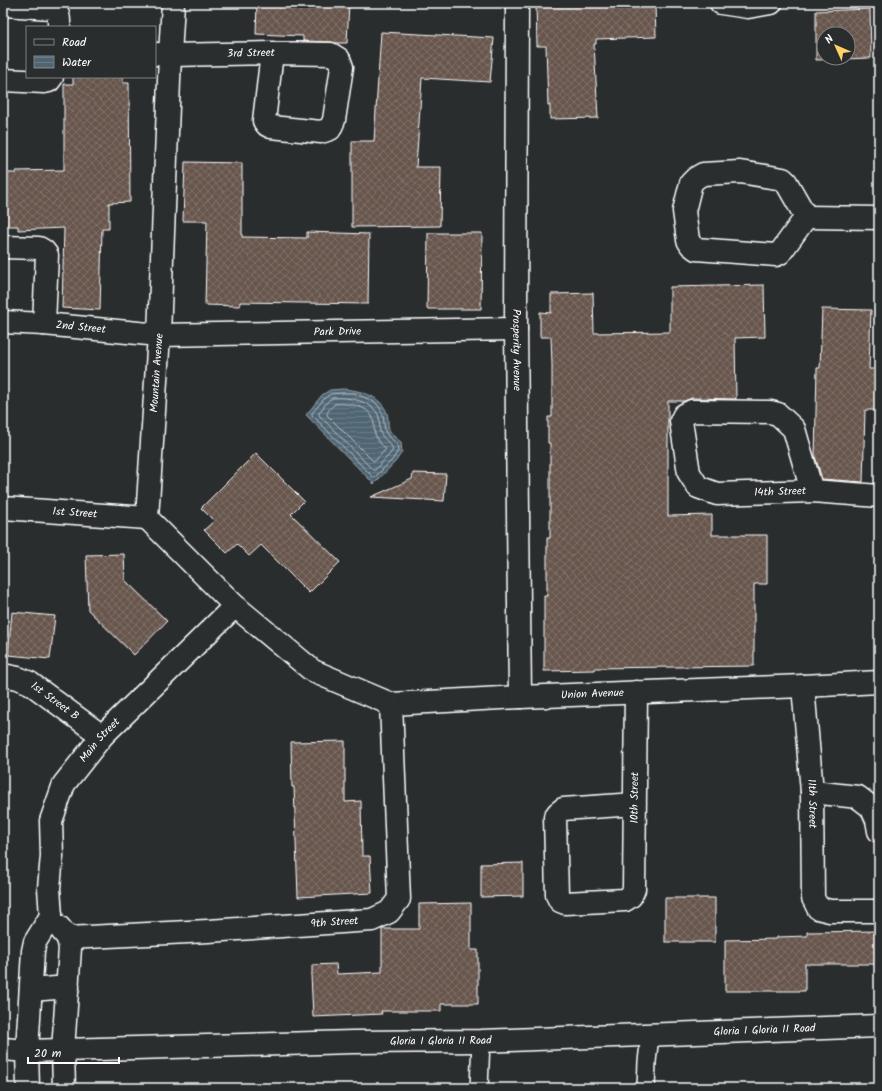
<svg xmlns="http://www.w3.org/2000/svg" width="882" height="1091" font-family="Kalam,sans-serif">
<defs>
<pattern id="water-rules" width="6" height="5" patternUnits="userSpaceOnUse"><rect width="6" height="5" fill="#4f6573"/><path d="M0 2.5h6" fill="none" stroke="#697c88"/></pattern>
<pattern id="building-cross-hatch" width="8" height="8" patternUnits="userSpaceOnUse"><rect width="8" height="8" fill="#67574e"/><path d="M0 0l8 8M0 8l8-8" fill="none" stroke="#7e7069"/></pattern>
</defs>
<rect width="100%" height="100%" fill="#2a2d2e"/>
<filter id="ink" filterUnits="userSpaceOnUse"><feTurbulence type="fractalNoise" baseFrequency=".025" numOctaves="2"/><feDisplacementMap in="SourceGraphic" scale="8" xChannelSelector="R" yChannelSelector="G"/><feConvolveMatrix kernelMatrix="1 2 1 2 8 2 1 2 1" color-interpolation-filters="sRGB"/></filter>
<g filter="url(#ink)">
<path fill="url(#water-rules)" stroke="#95a3ab" d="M343,389c17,1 38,7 44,24 2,6 0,13 3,18 2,4 7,8 11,11l1,10 -6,9 -22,23 -68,-69 16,-20 8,-5z"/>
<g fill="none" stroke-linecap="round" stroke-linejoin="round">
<g stroke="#b9c1c7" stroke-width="1">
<polygon points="331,394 343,393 354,393 375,402 380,408 383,415 385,431 388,436 397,444 398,451 393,459 375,477 373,477 312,415 312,413 325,398"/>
<path d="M333,398c15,-1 40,2 46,19 1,5 0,11 1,15 3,8 11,10 13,18l-4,5 -14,15h-2l-54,-55v-2l9,-12z"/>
<path d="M335,404c12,-1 34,1 38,15 2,5 0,10 2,15 2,7 6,10 11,15l-11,12h-2l-46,-46c0,-4 5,-9 8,-11z"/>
</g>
</g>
<g fill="url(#building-cross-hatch)" stroke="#fff" fill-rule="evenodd">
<polygon points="257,3 349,3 347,43 336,43 331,42 303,41 303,36 256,34"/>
<polygon points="536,3 595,3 595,6 655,5 656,37 596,39 596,44 594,44 598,118 550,119 550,105 548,105 546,46 537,46"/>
<path d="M870,9l1,49 -55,2v-49zM824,34h24v24h-24z"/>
<polygon points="381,32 494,38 490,82 422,78 416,167 441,167 440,226 352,227 352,141 374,141"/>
<polygon points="73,77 123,77 123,83 129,83 130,202 109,203 109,229 102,229 100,310 62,308 64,228 18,230 18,226 3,226 3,173 16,173 16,171 64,170 64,84 73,84"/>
<polygon points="185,162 242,163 242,237 307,238 307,232 369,234 368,304 240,302 240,306 205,305 207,221 183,221"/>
<polygon points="428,233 482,233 481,309 427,309"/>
<polygon points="764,285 765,337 735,338 736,399 692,398 684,401 668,401 668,516 712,515 712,535 767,535 767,584 754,584 754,666 595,668 595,670 544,671 544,596 547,596 547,538 550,538 550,443 548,443 548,417 552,417 552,364 551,337 540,337 540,312 551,313 551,294 593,293 594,333 670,332 670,287"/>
<polygon points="822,309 871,310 869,369 879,369 879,410 865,410 863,482 822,479 815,456 817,368 820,368"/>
<polygon points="256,453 304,501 291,514 340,562 309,593 261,545 249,556 237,544 227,553 204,530 214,521 201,508"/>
<polygon points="413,473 446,474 444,501 371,497 412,479"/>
<polygon points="124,554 125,580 167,621 134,655 88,610 86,555"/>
<polygon points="12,612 55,616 50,659 8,655"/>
<polygon points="345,741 345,802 361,801 362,856 370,856 372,893 298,897 294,787 292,787 291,742"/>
<polygon points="523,863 523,896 481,897 481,864"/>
<rect x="665" y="898" width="50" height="44"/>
<polygon points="471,903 471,950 478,950 478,1004 441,1004 441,1011 381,1011 382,1014 313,1017 311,975 312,975 312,965 336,964 337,974 382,972 382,929 419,929 419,904"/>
<polygon points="879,931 879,964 805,964 805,991 725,991 725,940 777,939 777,937 807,936 807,932"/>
</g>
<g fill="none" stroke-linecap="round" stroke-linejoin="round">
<g stroke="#fff" stroke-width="20">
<g id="lane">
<polyline points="479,1088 481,1041"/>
<polyline points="646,1088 647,1062 650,1035"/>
</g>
</g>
<g stroke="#fff" stroke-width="25">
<g id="street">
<path id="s1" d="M173,3l-3,52 -11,280 -12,183 88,88 78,65 78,33 129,-7 283,-11 76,-4"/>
<path id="s2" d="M517,3l-1,326 4,368"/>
<polyline points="721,3 748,7 771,3"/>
<path d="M3,5l49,3c8,5 7,11 7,19"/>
<path id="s3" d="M156,54l14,1 102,-2 59,1 8,5 3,8 -8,53 -4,9 -9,3 -50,-5 -4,-2 -3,-4 8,-68"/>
<polyline points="3,80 44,82 49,81 52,77"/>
<polygon points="740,172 783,179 786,182 806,217 780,253 776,255 696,249 691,245 688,240 684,211 691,183 696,178 703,174"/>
<polyline points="806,217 879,218"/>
<polyline points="3,247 39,248 44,251 47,255 44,324"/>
<path id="s4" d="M3,322l41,2 115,11 357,-6"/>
<path id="s5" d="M812,491l-18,-62 -16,-15 -8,-2 -78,-1 -8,4 -3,6 8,52 9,14 19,7 95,-3 67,5"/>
<path id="s6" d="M3,508l144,10"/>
<path id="s7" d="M3,675l15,3 12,5 72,53"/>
<path id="s8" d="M803,686l9,106 1,106 5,10 12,3h49"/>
<polyline points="812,792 858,797 871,807 877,820 879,831"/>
<path id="s9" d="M635,804l-72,5 -5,4 -3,4 2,78 3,6 5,2 60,-3 6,-4 3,-7 2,-197"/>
<path id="s10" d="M51,916l-2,-28 3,-32 -1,-35 13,-37 38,-48 133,-130"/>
<polyline points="59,927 68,938 70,948 63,1050 64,1088"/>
<path id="s11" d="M68,938l140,-7 164,-11 17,-8 10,-13 -8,-195"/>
<polyline points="31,990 68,987"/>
<polyline points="28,1088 27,1051 33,951 35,942 51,916"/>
</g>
</g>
<g stroke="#fff" stroke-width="25">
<g id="secondary">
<path id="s12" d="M3,1049l24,2 326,-9 128,-1 398,-15"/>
</g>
</g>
<use href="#lane" stroke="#2a2d2e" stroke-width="17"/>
<use href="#street" stroke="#2a2d2e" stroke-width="22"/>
<use href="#secondary" stroke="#2a2d2e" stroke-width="22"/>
</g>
</g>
<g text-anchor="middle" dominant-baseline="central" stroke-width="4" stroke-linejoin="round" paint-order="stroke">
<g font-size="11" fill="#fff" stroke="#2a2d2e">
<text stroke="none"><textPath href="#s3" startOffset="95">3rd Street</textPath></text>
<text stroke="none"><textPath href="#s4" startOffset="78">2nd Street</textPath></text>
<text stroke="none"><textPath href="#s4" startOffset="335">Park Drive</textPath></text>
<text stroke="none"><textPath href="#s2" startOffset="347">Prosperity Avenue</textPath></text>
<text transform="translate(157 373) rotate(-86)">Mountain Avenue</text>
<text stroke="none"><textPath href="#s5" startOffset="341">14th Street</textPath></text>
<text stroke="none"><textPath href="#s6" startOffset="72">1st Street</textPath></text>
<text stroke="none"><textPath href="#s1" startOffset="1028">Union Avenue</textPath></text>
<text stroke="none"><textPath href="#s7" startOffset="59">1st Street B</textPath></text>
<text stroke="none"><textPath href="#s10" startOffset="191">Main Street</textPath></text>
<text stroke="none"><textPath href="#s9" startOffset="340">10th Street</textPath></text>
<text stroke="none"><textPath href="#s8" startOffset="118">11th Street</textPath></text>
<text stroke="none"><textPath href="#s11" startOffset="267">9th Street</textPath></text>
<text stroke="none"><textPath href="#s12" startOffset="762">Gloria I Gloria II Road</textPath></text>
<text stroke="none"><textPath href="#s12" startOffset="438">Gloria I Gloria II Road</textPath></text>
</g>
</g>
<rect width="882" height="1091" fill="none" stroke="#2a2d2e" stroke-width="16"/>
<rect x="8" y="8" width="866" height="1075" fill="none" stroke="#fff" stroke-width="1.5" filter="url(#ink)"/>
<rect x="26" y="26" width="130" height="52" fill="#2a2d2e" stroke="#7f8182"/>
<rect x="34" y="39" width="20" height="6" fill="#2a2d2e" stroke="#7f8182"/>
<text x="62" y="46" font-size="12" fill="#ffffff">Road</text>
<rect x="34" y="56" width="20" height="12" fill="url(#water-rules)" stroke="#7f8182"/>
<text x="62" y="66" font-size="12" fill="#ffffff">Water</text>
<g transform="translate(836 46) rotate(315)"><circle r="19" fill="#2a2d2e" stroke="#7f8182"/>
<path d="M0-3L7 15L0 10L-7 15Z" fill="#ffd166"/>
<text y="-6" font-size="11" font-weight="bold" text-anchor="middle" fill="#ffffff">N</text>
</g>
<path d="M28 1057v6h91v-6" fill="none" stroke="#ffffff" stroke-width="2"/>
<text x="34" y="1057" font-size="12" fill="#ffffff" stroke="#2a2d2e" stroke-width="3" paint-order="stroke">20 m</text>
</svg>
